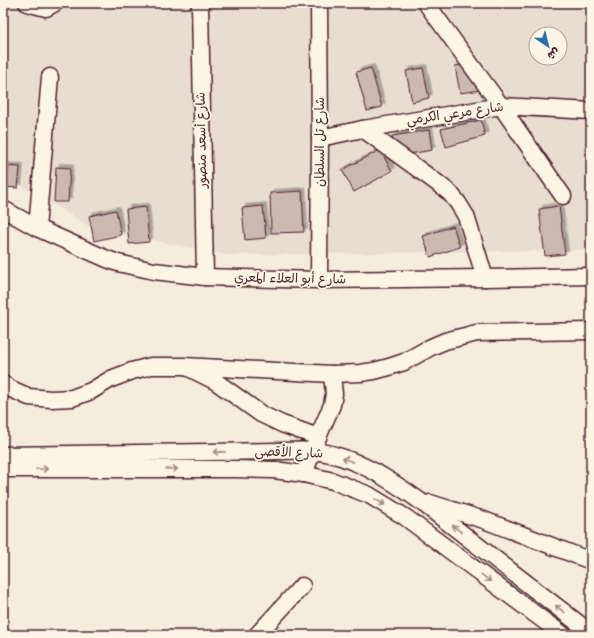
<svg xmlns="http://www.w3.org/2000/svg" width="594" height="638" font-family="Mynerve,'Playpen Sans Arabic',sans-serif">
<defs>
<filter id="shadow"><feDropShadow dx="3.5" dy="-3.5" stdDeviation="0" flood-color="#0004"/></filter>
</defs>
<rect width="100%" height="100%" fill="#f5ecde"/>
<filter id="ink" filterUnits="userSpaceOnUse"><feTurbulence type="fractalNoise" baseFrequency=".025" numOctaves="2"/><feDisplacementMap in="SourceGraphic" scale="8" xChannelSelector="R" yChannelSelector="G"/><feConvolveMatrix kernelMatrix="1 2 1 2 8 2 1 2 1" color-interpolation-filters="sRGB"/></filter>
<g filter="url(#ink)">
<path fill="#e8ddd0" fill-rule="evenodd" d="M3,3h588v247l-365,5 -134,-27 -89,-54zM536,34h24v24h-24z"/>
<g fill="#cab9b1" stroke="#4a1f2b" filter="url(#shadow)">
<polygon points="463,65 481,90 460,93 455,66"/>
<polygon points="371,68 382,107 367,111 356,72"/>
<polygon points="423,68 429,98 412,102 406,71"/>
<polygon points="481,120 485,136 446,147 441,129"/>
<polygon points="429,130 432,150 404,155 392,143 392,136"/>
<polygon points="380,150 392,171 354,192 342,170"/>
<polygon points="3,166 20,167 18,188 3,187"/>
<polygon points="56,167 70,168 68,202 54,202"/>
<polygon points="302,191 304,232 271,233 270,193"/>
<polygon points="263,206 266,238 245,240 242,208"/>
<polygon points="559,206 565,254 545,256 539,209"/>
<polygon points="146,207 149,242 129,244 126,209"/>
<polygon points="116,210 121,235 94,241 89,216"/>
<polygon points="453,226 460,247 430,257 423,236"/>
</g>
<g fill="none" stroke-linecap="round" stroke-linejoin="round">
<g stroke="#4a1f2b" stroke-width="19">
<g id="minor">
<polyline points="27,3 46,8 55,3"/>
<polyline points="200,3 205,277"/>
<polyline points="319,3 320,138 319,280"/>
<polyline points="426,3 501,106 563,196"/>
<polyline points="363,129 436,182 450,193 458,203 466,216 485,278"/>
<polyline points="320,138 363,129 501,106 591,111"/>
<polyline points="3,209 37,228 107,259 118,263 154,271 205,277 319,280 485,278 591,276"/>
<polyline points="37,228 50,77"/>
<polyline points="189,368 215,381 261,414 282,424 318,437"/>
<polyline points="3,384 9,388 29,397 51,399 72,398 91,391 111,379 132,371 151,366 184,366 332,374 360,373 374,371 389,367 404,362 431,347 445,341 477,333 591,331"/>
<path d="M3,455l275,-4c12,0 25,-1 37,0 39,5 74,28 105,50l171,132"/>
<polyline points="3,469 234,469 274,470 304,474 333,481 369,495 405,517 563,635"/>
<polyline points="304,474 318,437 332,405 334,394 332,374"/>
<polyline points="430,503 484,520 591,561"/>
<polyline points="257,635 302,586"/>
</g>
</g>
<use href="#minor" stroke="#fcf5e5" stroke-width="16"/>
</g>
<defs><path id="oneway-shaft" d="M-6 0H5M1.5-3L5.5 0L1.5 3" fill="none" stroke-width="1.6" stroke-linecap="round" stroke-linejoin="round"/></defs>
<g stroke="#a38a88">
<use href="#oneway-shaft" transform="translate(219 452) rotate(179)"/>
<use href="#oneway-shaft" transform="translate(348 460) rotate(-159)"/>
<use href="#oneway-shaft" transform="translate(42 469)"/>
<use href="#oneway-shaft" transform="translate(172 469)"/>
<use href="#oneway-shaft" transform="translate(380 502) rotate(30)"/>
<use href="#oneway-shaft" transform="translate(457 529) rotate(-142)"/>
<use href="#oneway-shaft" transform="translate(486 578) rotate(37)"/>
<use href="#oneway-shaft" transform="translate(560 609) rotate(-142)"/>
</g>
</g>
<g text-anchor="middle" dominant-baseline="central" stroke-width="3.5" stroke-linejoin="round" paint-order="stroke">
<g font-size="13" fill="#4a1f2b" stroke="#fcf5e5">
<text transform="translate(455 114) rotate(-8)">شارع مرعي الكرمي</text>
<text transform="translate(202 140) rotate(-91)">شارع أسعد منصور</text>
<text transform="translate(320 142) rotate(-90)">شارع تل السلطان</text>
<text transform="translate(290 279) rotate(1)">شارع أبو العلاء المعري</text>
<text transform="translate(289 453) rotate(2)">شارع الأقصى</text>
</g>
</g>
<rect width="594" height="638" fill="none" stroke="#fcf5e5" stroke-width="16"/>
<rect x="8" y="8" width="578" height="622" fill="none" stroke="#4a1f2b" stroke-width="1.5" filter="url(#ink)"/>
<g transform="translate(548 46) rotate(145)"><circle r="19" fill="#fcf5e5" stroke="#b59f9b"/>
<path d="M0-3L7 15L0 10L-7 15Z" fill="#1f6fb2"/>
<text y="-6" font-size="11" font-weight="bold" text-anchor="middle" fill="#4a1f2b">ش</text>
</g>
</svg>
